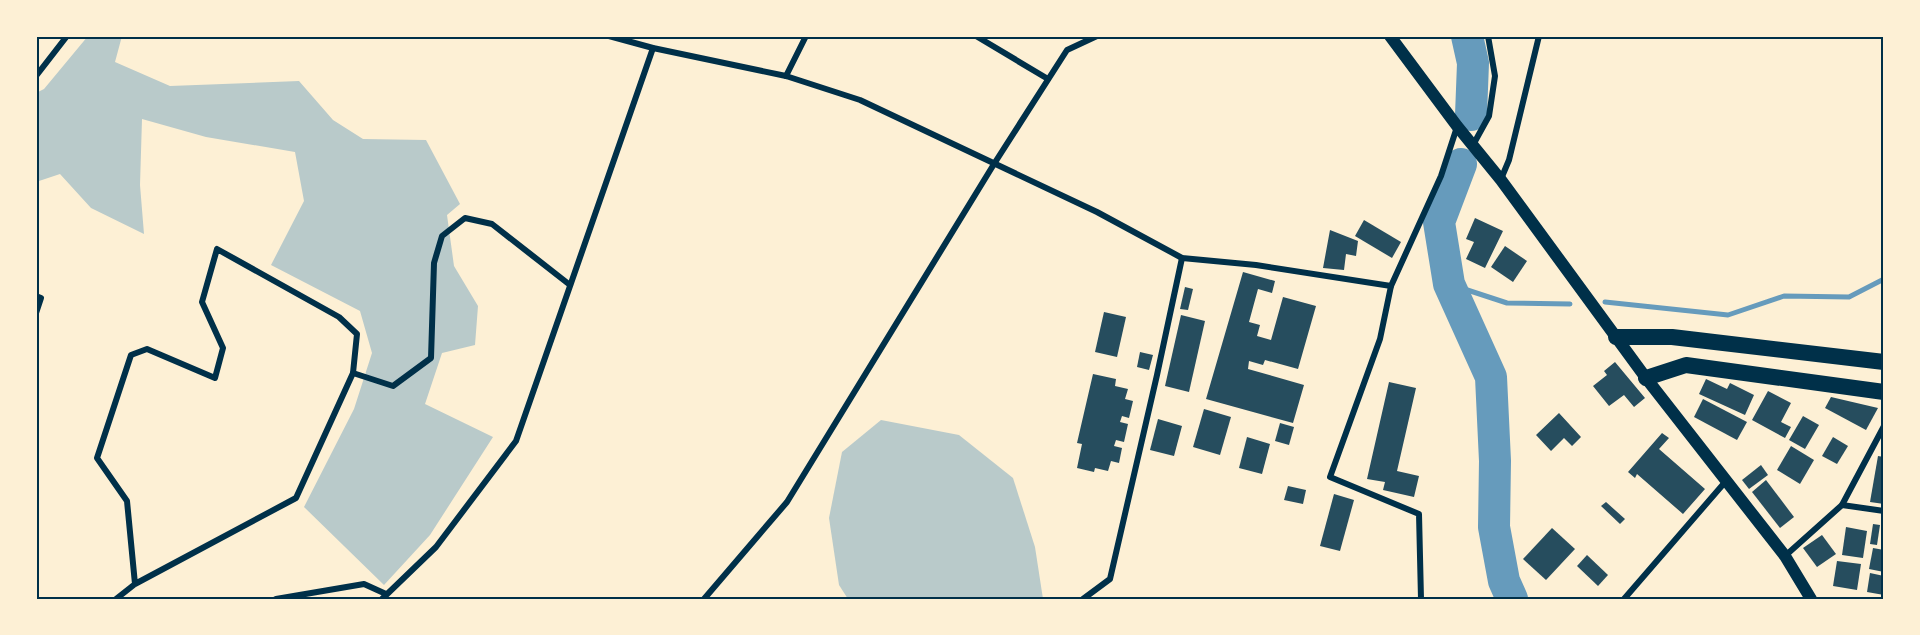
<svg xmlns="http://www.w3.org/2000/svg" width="1920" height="635" font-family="'PT Sans',sans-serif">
<rect width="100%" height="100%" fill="#fdf0d5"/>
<g fill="#b9caca">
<polygon points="88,36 122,36 115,62 170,86 299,81 333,120 363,139 426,140 460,204 447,215 454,266 478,306 475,345 442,353 425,404 493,437 430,535 384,585 304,507 354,409 372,353 360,311 271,265 304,201 295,152 206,137 142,119 140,185 144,234 91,208 60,174 36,182 36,93 44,89"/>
<polygon points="881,420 959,435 1013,478 1035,547 1043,599 848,599 839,585 829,518 842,452"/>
</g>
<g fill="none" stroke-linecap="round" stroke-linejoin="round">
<g stroke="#669bbc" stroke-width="5">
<polyline points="1449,284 1507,303 1570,304"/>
<polyline points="1605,302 1728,315 1784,296 1849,297 1884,279"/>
</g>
<g stroke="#669bbc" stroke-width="32">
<polyline points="1467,36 1473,63 1471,115"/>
<polyline points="1461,164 1439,222 1449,284 1491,377 1495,461 1494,527 1504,581 1512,599"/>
</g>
</g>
<g fill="#264d5e">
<polygon points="1475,218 1503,231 1485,268 1466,259 1474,242 1466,239"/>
<polygon points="1364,220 1401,242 1392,258 1355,236"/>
<polygon points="1330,230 1358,241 1356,256 1346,254 1344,270 1323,268"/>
<polygon points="1505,246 1527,261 1513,282 1491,267"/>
<polygon points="1243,272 1275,281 1272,293 1258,289 1249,322 1260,325 1257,336 1271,340 1283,297 1316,306 1298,369 1265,360 1263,365 1249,361 1248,369 1304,385 1293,423 1206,399"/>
<polygon points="1185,287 1193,289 1188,310 1180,309"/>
<polygon points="1104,312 1126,317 1117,357 1095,352"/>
<polygon points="1181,315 1205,321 1189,392 1165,386"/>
<polygon points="1140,352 1153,355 1149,370 1137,367"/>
<polygon points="1615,362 1645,398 1634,407 1624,395 1609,406 1593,386 1607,375 1604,371"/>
<polygon points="1093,374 1116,379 1115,386 1128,389 1125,399 1133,401 1129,418 1122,416 1120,422 1128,424 1124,442 1116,440 1114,446 1122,448 1119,463 1111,461 1108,471 1095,468 1094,472 1077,468 1082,444 1077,443"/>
<polygon points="1706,379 1727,389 1730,383 1754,395 1745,415 1699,394"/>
<polygon points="1389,382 1416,388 1397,471 1419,476 1414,497 1383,490 1385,482 1367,479"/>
<polygon points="1768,391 1791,403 1781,422 1791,427 1785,438 1752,420"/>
<polygon points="1831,397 1878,408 1866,430 1825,408"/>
<polygon points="1703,399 1747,422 1737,440 1694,417"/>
<polygon points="1204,409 1231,417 1220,455 1193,447"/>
<polygon points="1559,413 1581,437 1572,446 1564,438 1551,451 1536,435"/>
<polygon points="1803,416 1819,425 1805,449 1789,440"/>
<polygon points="1158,419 1182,426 1174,456 1150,450"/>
<polygon points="1280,423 1294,427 1289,445 1275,441"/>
<polygon points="1662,433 1669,438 1659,449 1705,489 1683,514 1637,474 1635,478 1628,472"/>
<polygon points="1247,437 1270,444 1262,474 1239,468"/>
<polygon points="1833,437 1848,446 1837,464 1822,456"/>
<polygon points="1791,446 1814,460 1800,484 1777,470"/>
<polygon points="1878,456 1884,457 1884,504 1870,502"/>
<polygon points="1761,465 1768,475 1749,489 1742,480"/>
<polygon points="1766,480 1794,517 1780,528 1752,492"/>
<polygon points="1288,486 1306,490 1303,504 1284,500"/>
<polygon points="1334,494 1354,500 1340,551 1320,546"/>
<polygon points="1606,502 1625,519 1620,524 1601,506"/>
<polygon points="1873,524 1880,525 1877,545 1870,544"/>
<polygon points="1846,527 1867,531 1863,558 1842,555"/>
<polygon points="1552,528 1575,549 1546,580 1523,559"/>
<polygon points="1822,535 1836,554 1817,567 1803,548"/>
<polygon points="1873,548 1884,550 1884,572 1869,569"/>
<polygon points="1587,555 1608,575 1598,586 1577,566"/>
<polygon points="1837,561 1861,564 1857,590 1833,586"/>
<polygon points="1870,573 1884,576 1884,595 1867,592"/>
</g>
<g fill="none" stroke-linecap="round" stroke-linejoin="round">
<g stroke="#003049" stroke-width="6">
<polyline points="609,36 653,48 786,76 860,100 1097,212 1182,258 1256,265 1391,286"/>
<polyline points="976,36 1048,79"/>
<polyline points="36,76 67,36"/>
<polyline points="786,76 806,36"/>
<polyline points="1473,145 1489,116 1495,76 1488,36"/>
<polyline points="1501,179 1509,160 1539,36"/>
<polyline points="36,296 41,298 36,313"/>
<polyline points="353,373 393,386 431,358 434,263 442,236 465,218 492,224 570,285"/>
<polyline points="1842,505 1884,511"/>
<polyline points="1785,556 1842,505 1884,426"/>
<polyline points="116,599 135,584 296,498 353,373 357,334 339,317 217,249 202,302 223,348 215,378 147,349 131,355 97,458 127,501 135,584"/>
<polyline points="276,599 364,584 386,594"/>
<polyline points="382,599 436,547 516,441 653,48"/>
<polyline points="704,599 787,502 994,164 1067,50 1097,36"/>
<polyline points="1083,599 1110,579 1157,375 1182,258"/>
<polyline points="1421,599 1419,514 1330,477 1380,339 1391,286 1441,176 1457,127"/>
<polyline points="1624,599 1726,481"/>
</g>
<polyline stroke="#003049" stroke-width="12" points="1390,36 1457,126 1501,180 1646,378 1785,556 1811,599"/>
<g stroke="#003049" stroke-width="16">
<polyline points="1616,337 1672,337 1884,362"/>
<polyline points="1646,378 1686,365 1884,392"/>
</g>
</g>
<rect width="1920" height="635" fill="none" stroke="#fdf0d5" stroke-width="75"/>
<rect x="38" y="38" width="1844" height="560" fill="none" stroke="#003049" stroke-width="2"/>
</svg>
